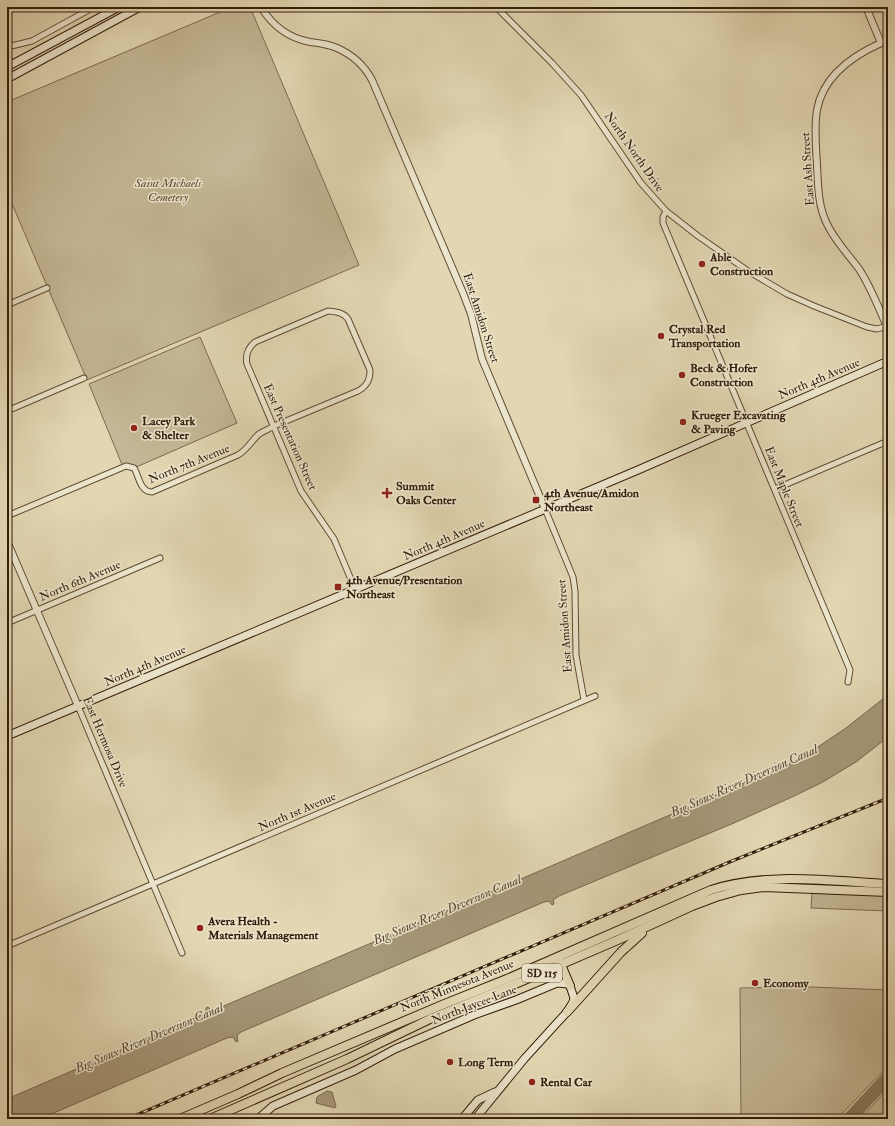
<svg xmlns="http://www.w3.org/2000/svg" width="895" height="1126" font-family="'IM FELL Double Pica',serif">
<rect width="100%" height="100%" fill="#e2d7b2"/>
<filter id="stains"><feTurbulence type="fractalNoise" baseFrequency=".005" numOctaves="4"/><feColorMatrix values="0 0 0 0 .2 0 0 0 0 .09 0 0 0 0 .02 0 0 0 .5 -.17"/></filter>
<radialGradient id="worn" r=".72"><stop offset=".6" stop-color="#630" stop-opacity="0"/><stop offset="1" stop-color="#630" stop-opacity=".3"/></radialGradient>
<g fill="#c4b795" stroke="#7c6a50">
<polygon points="232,7 250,7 359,265 87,380 7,192 7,102"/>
<polygon points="200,337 237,423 134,468 123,467 89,384"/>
<polygon points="812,893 888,896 888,911 811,908"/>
<polygon points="812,987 888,990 888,1066 837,1119 741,1119 740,988"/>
<polygon points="888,1088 888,1119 860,1119"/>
</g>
<g fill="#a69879" stroke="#78674d">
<polygon points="888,695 888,737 856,762 821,783 792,797 734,823 559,896 553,900 554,904 552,905 549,901 544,902 241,1032 237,1035 238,1041 236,1042 233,1037 227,1038 40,1119 7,1119 7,1099 206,1013 206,1008 208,1007 212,1011 493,891 800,759 846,728"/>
<polygon points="327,1091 332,1092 336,1106 335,1108 316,1103 317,1097"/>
</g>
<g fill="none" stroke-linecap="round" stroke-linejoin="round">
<polyline stroke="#8a7a5e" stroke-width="13" points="849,1119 888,1077"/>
<g stroke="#5f4c34" stroke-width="7">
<g id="minor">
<polyline points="496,7 552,63 581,95 641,183 666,211 698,236 748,271 787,294 814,306 867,327 877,329 887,326"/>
<polyline points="7,47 32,41 94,7"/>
<polyline points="666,211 663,217 663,223 850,670 848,682"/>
<polyline points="7,305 47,288"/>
<polyline points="7,411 84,378"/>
<polyline points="775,489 888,441"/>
<polyline points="545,509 573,577 575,591 576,655 584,700"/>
<path d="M7,516l119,-50 8,2c5,8 6,24 18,24l86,-37c9,-5 13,-14 21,-21 5,-3 10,-5 15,-8l84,-35c9,-5 12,-11 12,-21l-22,-51c-5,-7 -12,-7 -20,-8l-73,31c-7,6 -10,13 -8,22l54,127 33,48 21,50"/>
<polyline points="7,623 160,558"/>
<polyline points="78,706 182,953"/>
<polyline points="7,946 595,696"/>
</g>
</g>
<g stroke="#5f4c34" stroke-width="8">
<g id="tertiary">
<path d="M261,7c11,18 27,31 49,35 9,1 18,2 27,6 16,7 27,17 35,32l91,213 8,21 11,45 63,150"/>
<path d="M866,7l15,36c-29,13 -58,33 -64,67 -3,18 -1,37 0,55 1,20 1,41 10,59 8,17 21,30 32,45 12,18 20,40 29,60"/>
<polyline points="7,541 78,706"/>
</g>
</g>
<g stroke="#331d0a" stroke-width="9">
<g id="secondary">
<polyline points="7,67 119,7"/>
<polyline points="7,79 140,7"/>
<polyline points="7,736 638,470 888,361"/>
<polyline points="258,1119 273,1106 356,1070 395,1049 474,1015 516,1000 557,983 568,984 570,986 574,998 573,1002 567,1012 525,1058 475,1119"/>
<polyline points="462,1119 478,1100 495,1092"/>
</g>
</g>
<g stroke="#331d0a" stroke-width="10">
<g id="primary">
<polyline points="559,960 570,986"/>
<polyline points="567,1012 621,952 642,933"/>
<path d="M180,1119l58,-25 44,-21 160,-68 65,-26 204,-89c56,-18 119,-9 177,-6"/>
<polyline points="210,1119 347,1059 430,1019 508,987 620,939 692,906 716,897 741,890 764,887 888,892"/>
</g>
</g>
<use href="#minor" stroke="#ece5cd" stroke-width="5"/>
<use href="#tertiary" stroke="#ece5cd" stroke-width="6"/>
<use href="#secondary" stroke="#ece5cd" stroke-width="7"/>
<use href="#primary" stroke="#e2d7b2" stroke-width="8"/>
<g stroke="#331d0a" stroke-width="3">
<polyline id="rail" points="127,1119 732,861 888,798"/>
</g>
<use href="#rail" stroke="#ece5cd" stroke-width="1.5" stroke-dasharray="4.5" stroke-linecap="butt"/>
</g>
<g fill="#8f2418" stroke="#ece5cd" stroke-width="1.5">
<circle cx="702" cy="264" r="4"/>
<circle cx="661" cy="336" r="4"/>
<circle cx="682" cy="375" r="4"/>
<circle cx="683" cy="422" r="4"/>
<circle cx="134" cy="428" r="4"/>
<path d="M385 487h4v4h4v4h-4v4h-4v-4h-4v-4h4z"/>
<rect x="532" y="496" width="8" height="8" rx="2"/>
<rect x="334" y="583" width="8" height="8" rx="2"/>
<circle cx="200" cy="928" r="4"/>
<circle cx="755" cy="983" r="4"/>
<circle cx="450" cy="1062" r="4"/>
<circle cx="532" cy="1082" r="4"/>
</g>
<g text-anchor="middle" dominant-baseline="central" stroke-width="3" stroke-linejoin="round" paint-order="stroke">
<rect fill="#ece5cd" stroke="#6a5944" stroke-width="1" x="522" y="964" width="40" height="18" rx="3"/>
<g font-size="11" font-weight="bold" fill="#331d0a">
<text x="542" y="973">SD 115</text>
</g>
<g font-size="12" fill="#331d0a" stroke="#ece5cd">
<text transform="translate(634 152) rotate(55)">North North Drive</text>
<text transform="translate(808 169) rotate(-94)">East Ash Street</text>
<text transform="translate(481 318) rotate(72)">East Amidon Street</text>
<text transform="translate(819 379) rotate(-23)">North 4th Avenue</text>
<text transform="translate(290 437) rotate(66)">East Presentation Street</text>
<text transform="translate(189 464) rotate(-22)">North 7th Avenue</text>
<text transform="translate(784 487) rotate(68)">East Maple Street</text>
<text transform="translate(444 540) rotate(-23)">North 4th Avenue</text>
<text transform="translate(80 581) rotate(-23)">North 6th Avenue</text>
<text transform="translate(565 626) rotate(-94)">East Amidon Street</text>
<text transform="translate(145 666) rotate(-23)">North 4th Avenue</text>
<text transform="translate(105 742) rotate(67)">East Hermosa Drive</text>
<text transform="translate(297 812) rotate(-23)">North 1st Avenue</text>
<text transform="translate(457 986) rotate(-22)">North Minnesota Avenue</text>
<text transform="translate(474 1005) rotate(-21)">North Jaycee Lane</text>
</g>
<g font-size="12" font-style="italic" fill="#5e4b34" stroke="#ece5cd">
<text x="168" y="183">Saint Michaels<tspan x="168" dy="14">Cemetery</tspan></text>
</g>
<g font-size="12" font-weight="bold" fill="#331d0a" stroke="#ece5cd" text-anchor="start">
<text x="710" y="257">Able<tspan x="710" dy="14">Construction</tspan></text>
<text x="669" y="329">Crystal Red<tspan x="669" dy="14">Transportation</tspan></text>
<text x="690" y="368">Beck &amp; Hofer<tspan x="690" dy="14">Construction</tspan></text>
<text x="691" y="415">Krueger Excavating<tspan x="691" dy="14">&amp; Paving</tspan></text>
<text x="142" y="421">Lacey Park<tspan x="142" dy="14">&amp; Shelter</tspan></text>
<text x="396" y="486">Summit<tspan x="396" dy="14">Oaks Center</tspan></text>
<text x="544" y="493">4th Avenue/Amidon<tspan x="544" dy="14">Northeast</tspan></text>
<text x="346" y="580">4th Avenue/Presentation<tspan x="346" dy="14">Northeast</tspan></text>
<text x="208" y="921">Avera Health -<tspan x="208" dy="14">Materials Management</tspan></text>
<text x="763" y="983">Economy</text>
<text x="458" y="1062">Long Term</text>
<text x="540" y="1082">Rental Car</text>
</g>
<g font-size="13" font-style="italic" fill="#5b4831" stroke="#ece5cd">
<text transform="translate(744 781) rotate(-24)">Big Sioux River Diversion Canal</text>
<text transform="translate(447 910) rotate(-23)">Big Sioux River Diversion Canal</text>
<text transform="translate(149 1038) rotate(-23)">Big Sioux River Diversion Canal</text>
</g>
</g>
<rect width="895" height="1126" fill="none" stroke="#e2d7b2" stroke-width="24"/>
<rect x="8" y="8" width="879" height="1110" fill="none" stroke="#331d0a" stroke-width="2"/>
<rect x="12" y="12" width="871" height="1102" fill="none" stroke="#331d0a"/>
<rect width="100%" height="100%" filter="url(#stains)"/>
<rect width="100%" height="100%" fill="url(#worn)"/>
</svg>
